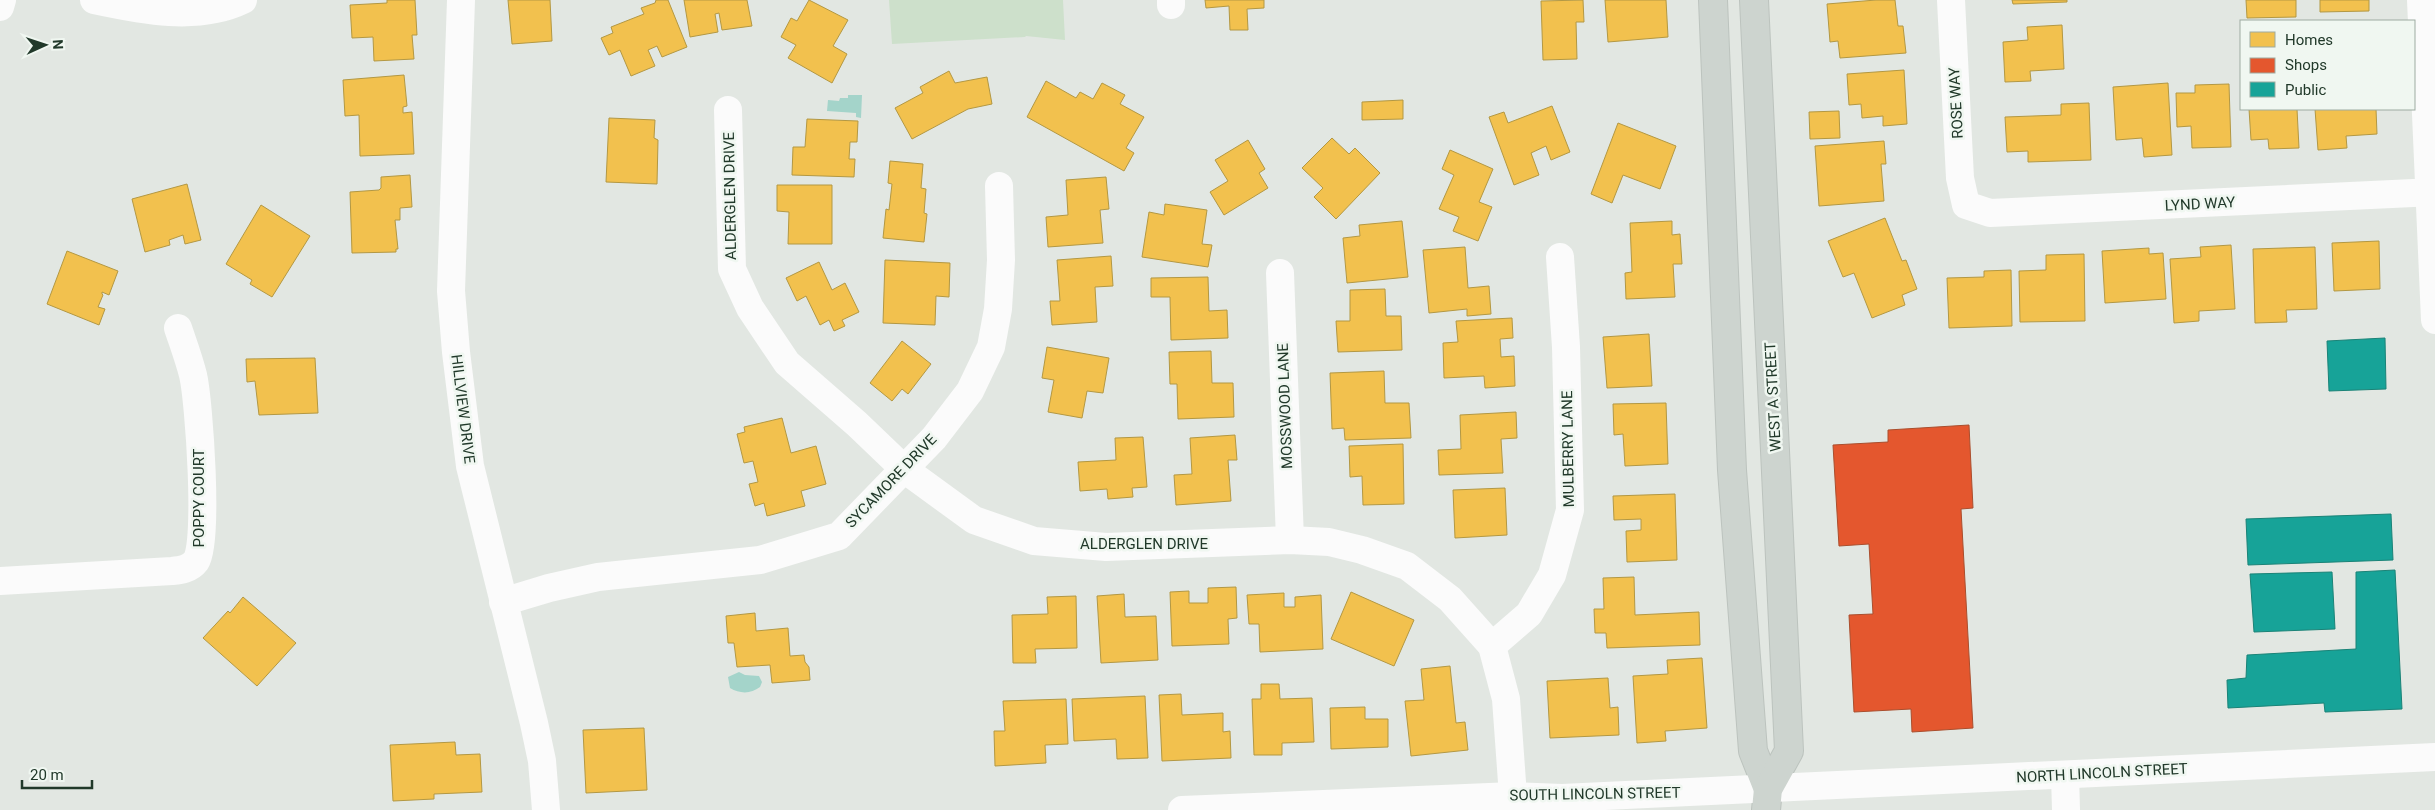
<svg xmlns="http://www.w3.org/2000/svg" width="2435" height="810" font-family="Roboto,sans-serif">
<rect width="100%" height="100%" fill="#e2e7e2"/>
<polygon fill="#cde0cb" points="889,0 1063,0 1065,40 1026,36 1025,37 892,44"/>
<g fill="#a4d4ca">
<polygon points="848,95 862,95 861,118 856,117 856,113 827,111 828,100 839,101 840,98 848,98"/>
<path d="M739,672l6,3 14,1 3,6 -2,5c-9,7 -20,7 -30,1l-2,-11z"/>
</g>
<g fill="#f2c14e" stroke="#b39843">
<polygon points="387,0 415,0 417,35 412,35 414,59 374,61 373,37 352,38 350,5 387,3"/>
<polygon points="508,0 550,0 552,41 512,44"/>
<polygon points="656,0 668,0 687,47 662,57 657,46 648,50 655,66 631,76 620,50 609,55 601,38 613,33 611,27 644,14 641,8 655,3"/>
<polygon points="684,0 747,0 752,26 722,30 719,13 715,14 718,32 690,37"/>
<polygon points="809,0 848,20 833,46 847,54 832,83 788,58 796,45 781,37 791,18 797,21"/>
<polygon points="1205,0 1264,0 1264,8 1247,9 1248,30 1230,30 1229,6 1206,8"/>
<polygon points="1583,0 1584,22 1576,22 1577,59 1543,60 1541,1"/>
<polygon points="1605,0 1666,0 1668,37 1608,42"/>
<polygon points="1876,0 1895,0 1898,26 1903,26 1906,53 1840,58 1838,41 1830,42 1827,4"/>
<polygon points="2012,0 2067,0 2067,2 2013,4"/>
<polygon points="2246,0 2296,0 2296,17 2247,18"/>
<polygon points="2320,0 2369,0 2369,11 2320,12"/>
<polygon points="2062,25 2064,69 2030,71 2031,81 2005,82 2003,42 2028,40 2027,27"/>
<polygon points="1904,70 1907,124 1883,126 1883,116 1862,118 1861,104 1849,105 1847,74"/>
<polygon points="949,71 955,83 987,77 992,104 968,109 912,139 895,108 923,93 920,87"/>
<polygon points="404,75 407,106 403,107 403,113 412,112 414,154 360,156 359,115 345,116 343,80"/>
<polygon points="1046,81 1076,98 1080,92 1093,99 1102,83 1125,95 1120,104 1144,117 1126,148 1134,153 1124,171 1027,117"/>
<polygon points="2168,83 2172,155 2144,157 2142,138 2116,140 2113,87"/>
<polygon points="2229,84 2231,147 2192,148 2191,126 2177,127 2176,93 2195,93 2195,85"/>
<polygon points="1403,100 1403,119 1362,120 1362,102"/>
<polygon points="2089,103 2091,160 2028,162 2028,151 2007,152 2005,117 2061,115 2061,104"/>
<polygon points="1552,106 1570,152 1551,160 1546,146 1531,153 1539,175 1514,185 1489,117 1504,112 1508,123"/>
<polygon points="2249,109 2297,109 2299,148 2269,149 2268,139 2251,140"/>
<polygon points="2315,109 2376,109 2377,134 2346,136 2347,148 2318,150"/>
<polygon points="1839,111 1840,138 1810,139 1809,112"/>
<polygon points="609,118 655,120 654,138 658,140 657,184 606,182"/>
<polygon points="807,119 858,121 857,142 850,142 849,159 855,159 854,177 792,175 793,147 805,147"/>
<polygon points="1618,123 1676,146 1660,189 1623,175 1612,203 1591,194"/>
<polygon points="1332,138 1349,154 1355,148 1380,173 1336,219 1314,197 1323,188 1302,168"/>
<polygon points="1248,140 1265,169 1259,173 1268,188 1224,215 1210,192 1228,181 1215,160"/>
<polygon points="1884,141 1886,164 1881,164 1884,201 1819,206 1815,146"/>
<polygon points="1450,150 1493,169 1479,202 1492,207 1478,241 1453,231 1459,217 1439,209 1454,175 1442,169"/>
<polygon points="890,161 923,164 921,188 926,189 924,213 927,214 924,242 883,238 886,209 889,210 892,184 888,183"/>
<polygon points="410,175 412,207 400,208 400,220 395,220 398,249 396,249 396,252 352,253 350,192 379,190 381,188 381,177"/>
<polygon points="1106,177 1109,209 1100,210 1103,243 1048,247 1046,217 1068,215 1066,180"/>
<polygon points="187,184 201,240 185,244 183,235 169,240 170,245 145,252 132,199"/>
<polygon points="777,185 832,185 832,244 788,244 789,212 777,211"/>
<polygon points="1165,204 1207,210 1202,244 1212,245 1208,267 1142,257 1149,212 1164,215"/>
<polygon points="261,205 310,236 272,297 250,284 252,280 226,264"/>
<polygon points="1885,218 1902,261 1906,260 1917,289 1902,295 1905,305 1872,318 1854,273 1843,277 1828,241"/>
<polygon points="1402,221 1408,277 1347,283 1343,238 1360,236 1359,225"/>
<polygon points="1672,221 1672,235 1680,234 1682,264 1673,264 1675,297 1626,299 1625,273 1632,272 1630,223"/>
<polygon points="2379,241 2380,289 2334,291 2332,243"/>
<polygon points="2231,245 2235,309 2199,311 2199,321 2174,323 2170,259 2201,257 2200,247"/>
<polygon points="1465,247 1468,288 1489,286 1491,314 1467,316 1467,309 1429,313 1423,250"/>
<polygon points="2315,247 2317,309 2286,310 2287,322 2255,323 2253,249"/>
<polygon points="2149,248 2149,254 2163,253 2166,299 2105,303 2102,251"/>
<polygon points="67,251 118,271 109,295 102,292 102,294 103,295 98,307 105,309 99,325 47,304"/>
<polygon points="2084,254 2085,321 2020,322 2019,271 2046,270 2046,255"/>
<polygon points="1111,256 1113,286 1095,287 1097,322 1052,325 1050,301 1060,301 1057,260"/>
<polygon points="885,260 950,263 949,297 936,296 935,325 883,323"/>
<polygon points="819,262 832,290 845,283 859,312 842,320 845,326 834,331 829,320 820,325 806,296 797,301 786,278"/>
<polygon points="2011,270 2012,326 1949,328 1947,278 1984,277 1984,271"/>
<polygon points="1208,277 1209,311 1227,310 1228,338 1171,340 1170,297 1151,297 1151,278"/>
<polygon points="1385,289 1386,316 1401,316 1402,350 1338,352 1336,321 1350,321 1350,290"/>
<polygon points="1512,318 1513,338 1500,339 1501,357 1514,356 1515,386 1485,388 1484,376 1444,378 1443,343 1458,342 1456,321"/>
<polygon points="1649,334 1652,386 1607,388 1603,337"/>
<polygon points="902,341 931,364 908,394 902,389 892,401 870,383"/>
<polygon points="1047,347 1109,358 1103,393 1087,391 1082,418 1048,412 1054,380 1042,378"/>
<polygon points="1211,351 1212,383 1233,383 1234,417 1178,419 1177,384 1170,384 1169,352"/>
<polygon points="315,358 318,413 259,415 255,381 247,382 246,359"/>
<polygon points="1384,371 1385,403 1409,403 1411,438 1345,440 1344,428 1332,429 1330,373"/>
<polygon points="1666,403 1668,464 1625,466 1623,434 1614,435 1613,404"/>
<polygon points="1516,412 1517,438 1501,439 1503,473 1439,475 1438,450 1461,449 1460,415"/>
<polygon points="782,418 791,453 816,446 826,484 801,491 805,506 767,516 764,503 755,506 749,484 758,482 753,461 744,463 737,434 745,432 744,427"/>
<polygon points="1235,435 1237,460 1228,460 1231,501 1176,505 1174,475 1192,474 1190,438"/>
<polygon points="1143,437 1147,487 1132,488 1133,497 1108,499 1107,489 1080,491 1078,462 1116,460 1115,438"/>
<polygon points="1403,444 1404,504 1363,505 1362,476 1350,477 1349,446"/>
<polygon points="1505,488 1507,535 1455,538 1453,490"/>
<polygon points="1675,494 1677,560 1627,562 1626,531 1641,530 1641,519 1614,520 1613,496"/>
<polygon points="1634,577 1635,615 1699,612 1700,645 1607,648 1606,633 1595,633 1594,609 1604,609 1603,578"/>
<polygon points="1236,587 1237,618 1228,619 1229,644 1172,646 1170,592 1189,591 1189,603 1208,603 1208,588"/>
<polygon points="1351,592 1414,620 1394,666 1331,639"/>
<polygon points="1284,593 1284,607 1295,607 1295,597 1321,595 1323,649 1260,652 1259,624 1249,624 1247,595"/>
<polygon points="1124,594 1125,617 1156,616 1158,660 1101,663 1097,596"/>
<polygon points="1076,596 1077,648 1035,649 1036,663 1013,663 1012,615 1048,614 1047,597"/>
<polygon points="243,597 296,643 257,686 203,638 228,611 230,613"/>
<polygon points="755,613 756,631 788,628 790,656 804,655 805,662 809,667 810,680 772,683 770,665 737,667 734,643 728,643 726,616"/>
<polygon points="1702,658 1707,728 1665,731 1666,741 1637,743 1633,676 1668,674 1667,660"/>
<polygon points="1450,666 1456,723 1465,722 1468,750 1411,756 1405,701 1424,700 1421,669"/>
<polygon points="1608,678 1610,708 1618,707 1619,735 1550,738 1547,681"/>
<polygon points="1261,684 1279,684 1280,699 1312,698 1314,742 1282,743 1282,755 1254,755 1252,699 1261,699"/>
<polygon points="1181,694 1182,715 1223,713 1223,732 1230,731 1231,758 1162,761 1159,695"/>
<polygon points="1145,696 1148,758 1117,759 1116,739 1074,741 1072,699"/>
<polygon points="1066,699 1068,744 1045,745 1046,763 995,766 994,731 1005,731 1003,701"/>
<polygon points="1365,707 1365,719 1388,719 1388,747 1331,749 1330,708"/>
<polygon points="644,728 647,790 586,793 583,730"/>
<polygon points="455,742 456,755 480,754 482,792 434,794 434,799 393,801 390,745"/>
</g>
<polygon fill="#e4572e" stroke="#aa4e2d" points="1969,425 1973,508 1961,509 1973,728 1912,732 1911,709 1854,712 1849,615 1873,614 1869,544 1839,546 1833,445 1888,442 1888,430"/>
<g fill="#17a398" stroke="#1a8377">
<polygon points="2385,338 2386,389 2329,391 2327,341"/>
<polygon points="2391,514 2393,560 2248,565 2246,519"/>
<polygon points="2395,570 2402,709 2325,712 2324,703 2228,708 2227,680 2246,678 2247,655 2356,649 2356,572"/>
<polygon points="2332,572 2335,629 2254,632 2250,574"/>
</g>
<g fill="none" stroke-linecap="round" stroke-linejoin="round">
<g stroke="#bcc3be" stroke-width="30">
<g id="major">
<polyline points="1713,0 1732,470 1753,751 1768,789"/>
<polyline points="1754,0 1789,751 1768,789 1766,810"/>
</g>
</g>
<g stroke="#fbfbfb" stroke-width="28">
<path d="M94,0c47,10 104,22 149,0"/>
<polyline points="461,0 451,291 456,352 470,466 534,723 542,761 546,810"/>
<polyline points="1171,0 1171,5"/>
<polyline points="1951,0 1960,178 1966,205 1990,213 2435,192"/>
<polyline points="2421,0 2435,320"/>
<polyline points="0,7 2,0"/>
<polyline points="728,110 732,269 750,308 787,363 857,424 904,469 974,520 1034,541 1106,547 1290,540 1329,542 1362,550 1407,566 1450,599 1492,646 1506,699 1513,796"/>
<polyline points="1280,273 1290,540"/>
<path d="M0,581l172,-10c9,-1 18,-2 24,-10 13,-17 3,-161 -3,-186 -4,-16 -10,-32 -15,-47"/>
<polyline points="503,602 549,588 598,577 760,560 839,536 934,438 970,391 991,347 998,309 1001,260 999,186"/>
<polyline points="1492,646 1529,614 1552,575 1570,510 1566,347 1560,257"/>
<polyline points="2065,775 2066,810"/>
<polyline points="1182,810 1513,796 1562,798 2435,757"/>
</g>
<use href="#major" stroke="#cdd4cf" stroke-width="28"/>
</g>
<g text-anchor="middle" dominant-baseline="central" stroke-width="5" stroke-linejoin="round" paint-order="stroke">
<g font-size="15" fill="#21392a" stroke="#f0f7f1">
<text transform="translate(1956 103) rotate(-93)">ROSE WAY</text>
<text transform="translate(730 196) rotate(-91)">ALDERGLEN DRIVE</text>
<text transform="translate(2200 204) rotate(-3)">LYND WAY</text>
<text transform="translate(1773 397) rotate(-93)">WEST A STREET</text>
<text transform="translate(1285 406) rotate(-92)">MOSSWOOD LANE</text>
<text transform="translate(463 409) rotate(83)">HILLVIEW DRIVE</text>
<text transform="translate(1568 449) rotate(-91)">MULBERRY LANE</text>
<text transform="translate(891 481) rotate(-46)">SYCAMORE DRIVE</text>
<text transform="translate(199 498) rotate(-90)">POPPY COURT</text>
<text x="1144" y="544">ALDERGLEN DRIVE</text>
<text transform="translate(2102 773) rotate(-3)">NORTH LINCOLN STREET</text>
<text transform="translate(1595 794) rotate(-1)">SOUTH LINCOLN STREET</text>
</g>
</g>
<rect x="2240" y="20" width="175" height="90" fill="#f0f7f1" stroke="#9daba1"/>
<rect x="2250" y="32" width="25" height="15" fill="#f2c14e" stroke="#9daba1"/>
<text x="2285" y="45" font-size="15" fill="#21392a">Homes</text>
<rect x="2250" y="58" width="25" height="15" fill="#e4572e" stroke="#9daba1"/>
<text x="2285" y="70" font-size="15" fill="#21392a">Shops</text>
<rect x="2250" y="82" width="25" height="15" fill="#17a398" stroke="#9daba1"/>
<text x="2285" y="95" font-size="15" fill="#21392a">Public</text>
<g transform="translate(45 45) rotate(87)" stroke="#f0f7f1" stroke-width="4" paint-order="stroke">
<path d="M0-4L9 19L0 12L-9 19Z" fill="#21392a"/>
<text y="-8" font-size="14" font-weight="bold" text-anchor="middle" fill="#21392a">N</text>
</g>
<path d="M22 780v8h70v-8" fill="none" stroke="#21392a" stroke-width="2.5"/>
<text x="30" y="780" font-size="15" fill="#21392a" stroke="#f0f7f1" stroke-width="4" paint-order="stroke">20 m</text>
</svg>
